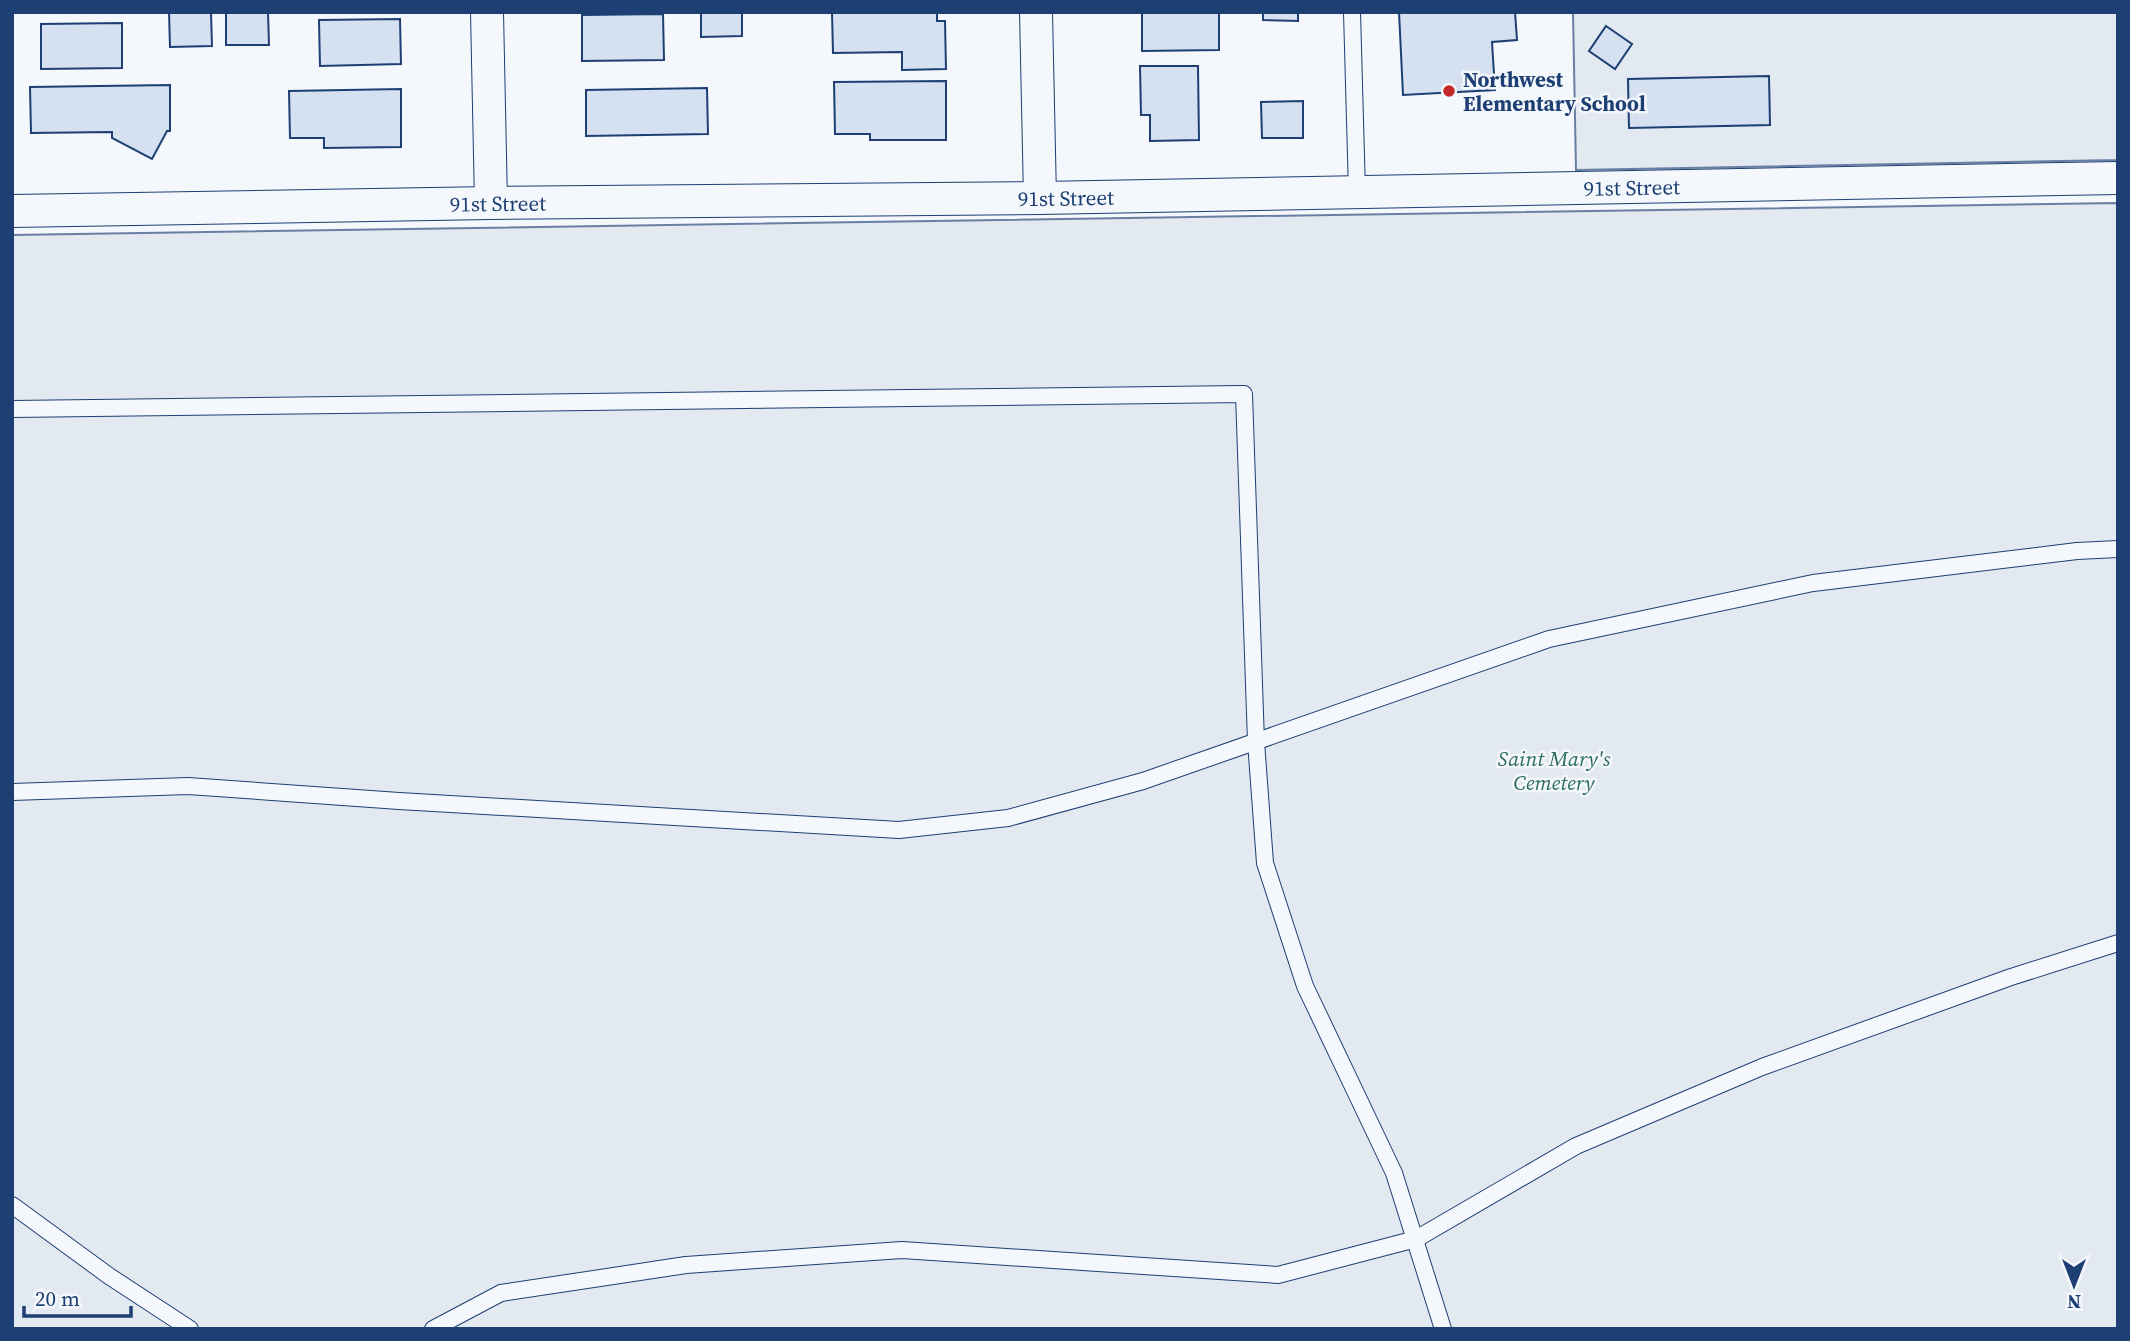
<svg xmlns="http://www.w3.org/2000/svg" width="2130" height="1341" font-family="'Source Serif 4',serif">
<rect width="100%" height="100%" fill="#f4f7fb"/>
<g fill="#e3e9f0" stroke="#687fa3" stroke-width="2">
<polygon points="1573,12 2118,12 2118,160 1576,170"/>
<polygon points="2118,203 2118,1329 12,1329 12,235"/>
</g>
<g fill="#d5e0f0" stroke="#1d3f73" stroke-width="2">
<polygon points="169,12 211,12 212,46 170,47"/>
<polygon points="226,12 268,12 269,45 226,45"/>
<polygon points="701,12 742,12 742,36 701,37"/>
<polygon points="832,12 937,12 937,21 945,21 946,69 902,70 902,52 833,53"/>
<polygon points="1142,12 1219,12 1219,50 1142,51"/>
<polygon points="1263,12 1298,12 1298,21 1263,20"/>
<polygon points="1399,12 1515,12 1517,40 1492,42 1495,90 1403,95"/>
<polygon points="663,14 664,60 582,61 582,15"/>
<polygon points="400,19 401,64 320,66 319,20"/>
<polygon points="122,23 122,68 41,69 41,24"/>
<polygon points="1606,26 1632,44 1615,69 1589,51"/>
<polygon points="1140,66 1198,66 1199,140 1150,141 1150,115 1141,115"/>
<polygon points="1769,76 1770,125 1629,128 1628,79"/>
<polygon points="946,81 946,140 870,140 870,134 835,134 834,82"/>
<polygon points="170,85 170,131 167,131 152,159 112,138 112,132 31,133 30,87"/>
<polygon points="707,88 708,134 586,136 586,90"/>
<polygon points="401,89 401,147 324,148 324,138 290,138 289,91"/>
<polygon points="1303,101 1303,138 1262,138 1261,102"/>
</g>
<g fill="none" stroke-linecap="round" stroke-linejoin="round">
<g stroke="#1d3f73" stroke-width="18">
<g id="lane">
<polyline points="1352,12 1357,192"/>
<polyline points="12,409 1244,394 1256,742 1265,863 1305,986 1394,1173 1443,1329"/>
<polyline points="12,792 188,786 399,801 899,830 1008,818 1143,781 1549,639 1813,583 2077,551 2118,549"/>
<polyline points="12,1205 109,1276 190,1329"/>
<polyline points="433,1329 501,1293 686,1265 902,1250 1278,1275 1416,1239 1576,1146 1762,1067 2011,977 2118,943"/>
</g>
</g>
<g stroke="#1d3f73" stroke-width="34">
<g id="street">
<polyline points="487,12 491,203"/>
<polyline points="1036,12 1040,198"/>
<path id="s1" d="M12,211l479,-8 549,-5 1078,-20"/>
</g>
</g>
<use href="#lane" stroke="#f4f7fb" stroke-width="16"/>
<use href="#street" stroke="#f4f7fb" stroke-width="32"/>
</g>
<circle fill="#c62828" stroke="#f4f7fb" stroke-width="2.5" cx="1449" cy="91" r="7"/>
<g text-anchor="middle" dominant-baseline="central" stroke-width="5" stroke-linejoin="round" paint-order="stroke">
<g font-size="21" font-weight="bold" fill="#1d3f73" stroke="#f4f7fb" text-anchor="start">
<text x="1463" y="79">Northwest<tspan x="1463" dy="24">Elementary School</tspan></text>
</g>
<g font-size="21" fill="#1d3f73" stroke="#f4f7fb">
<text stroke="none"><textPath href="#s1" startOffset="1620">91st Street</textPath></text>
<text stroke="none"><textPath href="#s1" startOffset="1054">91st Street</textPath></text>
<text stroke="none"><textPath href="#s1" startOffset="486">91st Street</textPath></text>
</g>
<g font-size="21" font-style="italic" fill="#2c6c60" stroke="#f4f7fb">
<text x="1554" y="758">Saint Mary's<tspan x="1554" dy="24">Cemetery</tspan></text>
</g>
</g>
<rect width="2130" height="1341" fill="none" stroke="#1d3f73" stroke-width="28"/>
<g transform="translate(2074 1285) rotate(180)" stroke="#f4f7fb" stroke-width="5" paint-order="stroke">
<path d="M0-5L12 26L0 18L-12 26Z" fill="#1d3f73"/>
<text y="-10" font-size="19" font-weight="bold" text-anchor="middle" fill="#1d3f73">N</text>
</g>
<path d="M24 1306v10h107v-10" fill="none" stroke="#1d3f73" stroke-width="3.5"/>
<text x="35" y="1306" font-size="21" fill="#1d3f73" stroke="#f4f7fb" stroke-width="5" paint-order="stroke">20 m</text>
</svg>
